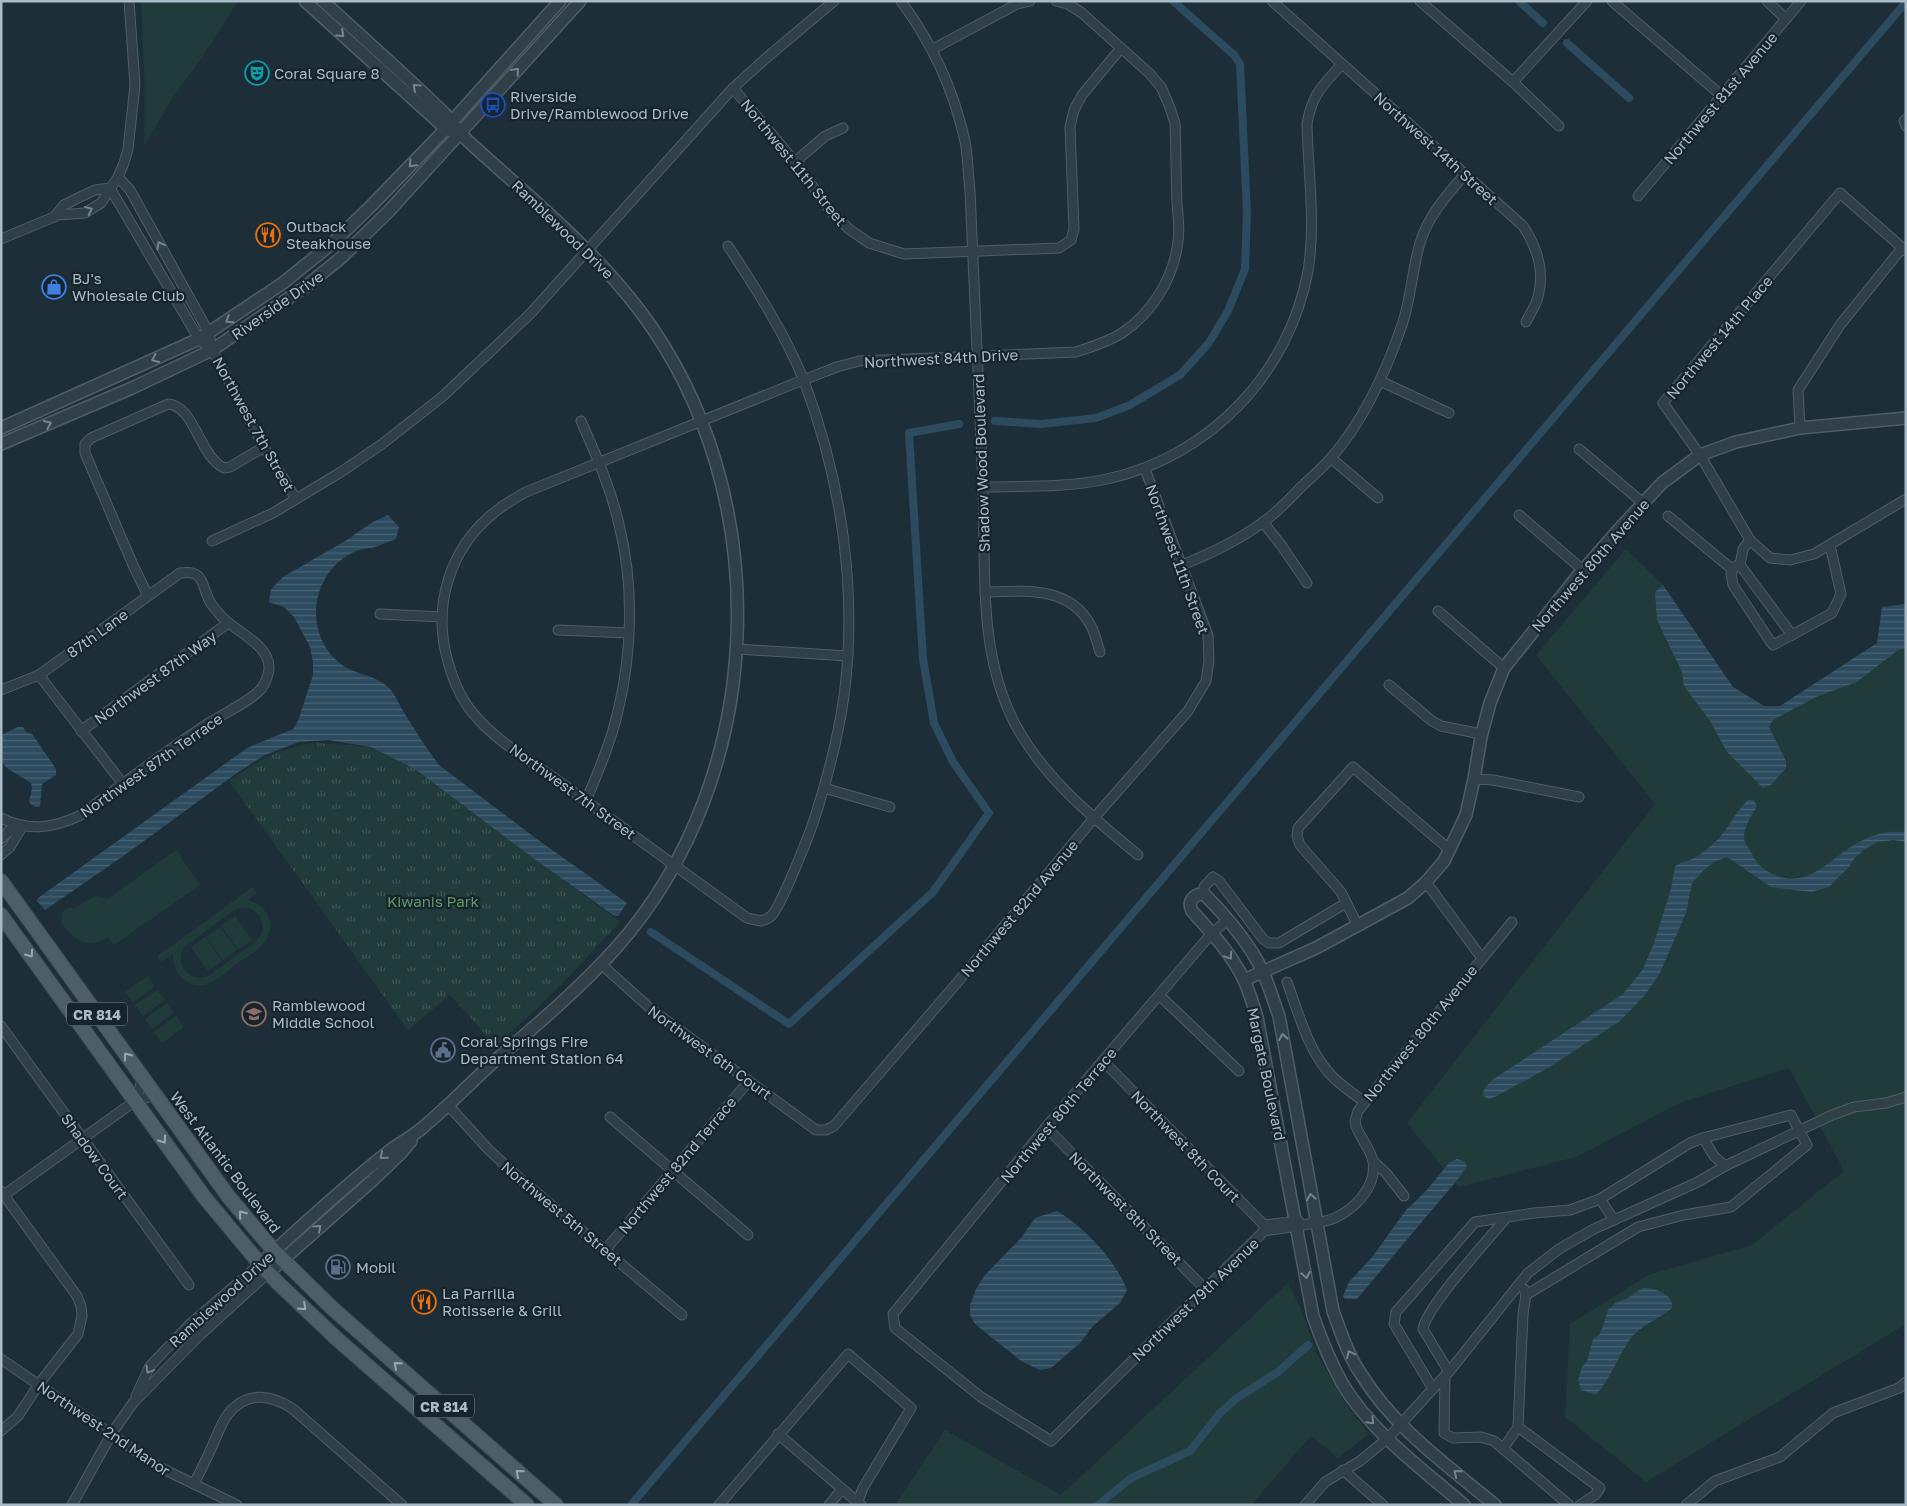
<svg xmlns="http://www.w3.org/2000/svg" width="1907" height="1506" font-family="'Golos Text',sans-serif">
<defs>
<pattern id="park-tufts" width="24" height="20" patternUnits="userSpaceOnUse" patternTransform="scale(1.25)"><rect width="24" height="20" fill="#203b39"/><path d="M3 7l-1-3M5 7V3M7 7l1-3M15 17l-1-3M17 17v-4M19 17l1-3" fill="none" stroke="#3e5554"/></pattern>
<pattern id="water-rules" width="6" height="5" patternUnits="userSpaceOnUse" patternTransform="scale(1.25)"><rect width="6" height="5" fill="#2c4b5f"/><path d="M0 2.5h6" fill="none" stroke="#486374"/></pattern>
</defs>
<rect width="100%" height="100%" fill="#1d2e38"/>
<g fill="#203b39" fill-rule="evenodd">
<polygon points="141,1 238,1 201,59 173,97 144,146 145,91"/>
<polygon points="1626,549 1663,585 1733,687 1764,706 1780,706 1877,643 1882,607 1906,604 1906,1324 1646,1482 1565,1417 1570,1324 1648,1275 1752,1245 1844,1171 1789,1068 1682,1102 1576,1157 1458,1187 1407,1123 1655,804 1536,655"/>
<path d="M176,850l24,35 -86,60 -6,-8c-22,14 -33,2 -47,-14l1,-11 7,-5 4,1 23,-12 11,3z"/>
<path d="M253,887l4,6 -9,7c9,3 16,7 20,16 10,25 -17,38 -33,49 -8,6 -16,14 -25,18 -21,9 -38,-9 -37,-29l-12,8 -4,-6zM241,908h9l9,7 4,12 -2,8 -6,7 -47,34c-19,7 -34,-11 -24,-29l49,-36z"/>
<polygon points="235,916 252,940 238,950 221,926"/>
<polygon points="220,927 237,950 223,960 206,937"/>
<polygon points="205,937 222,961 208,971 191,947"/>
<polygon points="148,976 155,986 133,1002 125,992"/>
<polygon points="157,990 165,1000 143,1016 135,1005"/>
<polygon points="167,1003 174,1013 152,1029 145,1019"/>
<polygon points="176,1016 184,1027 162,1043 154,1032"/>
<polygon points="1288,1283 1300,1307 1317,1354 1344,1401 1369,1434 1338,1458 1311,1436 1251,1505 898,1505 897,1502 945,1430 1061,1495"/>
</g>
<path fill="url(#park-tufts)" d="M318,743l53,4 44,22 205,153 -64,68 -60,56 -46,-51 -42,35 -179,-249c30,-20 52,-35 89,-38z"/>
<g fill="url(#water-rules)">
<path d="M388,515l11,12 -3,12c-6,2 -12,5 -18,7 -7,3 -15,2 -22,5 -46,20 -54,84 -15,113 14,11 36,11 48,24 6,6 10,16 14,23 12,19 23,37 36,54l95,72 93,66 -9,13 -5,-1 -84,-60 -114,-86 -44,-22 -43,-7 -29,2 -34,13 -28,18 -115,84 -77,53 -8,-9 1,-3 209,-150 46,-19 5,-8 15,-46v-13l-3,-15 -16,-30 -10,-10 -15,-5 2,-13 12,-12 62,-36 28,-19z"/>
<polygon points="1663,585 1733,687 1764,706 1780,706 1877,643 1882,607 1906,604 1906,648 1898,650 1857,682 1818,696 1773,720 1769,727 1786,761 1786,768 1771,785 1763,788 1727,752 1710,721 1684,686 1682,672 1657,620 1655,592"/>
<path d="M18,727h5l3,5 6,2 24,35v6l-14,9 -2,22c-5,3 -8,-1 -11,-4l3,-14 -1,-5 -24,-15 -6,-7v-26z"/>
<path d="M1748,800h6l3,6c-5,9 -14,22 -13,33 1,5 7,12 9,17 4,8 11,14 20,18 36,18 59,-19 88,-33 13,-7 30,-11 45,-9v10l-13,-2 -15,2 -13,7 -11,10 -5,8 -20,20 -18,5 -40,-5 -44,-30 -13,5 -10,8 -12,13 -6,30 -26,60 -15,22 -25,26 -72,47 -53,29 -7,2 -5,-4 1,-6 8,-9 131,-86 20,-25 11,-26 17,-54 4,-23c6,-4 9,-4 15,-6 9,-3 22,-15 29,-22 11,-12 17,-27 29,-38z"/>
<polygon points="1457,1159 1464,1161 1467,1166 1458,1179 1357,1299 1345,1299 1343,1296 1349,1282 1373,1256 1406,1210 1426,1191 1449,1163"/>
<path d="M1057,1211c28,17 58,48 70,79l-7,13 -27,23 -13,17 -29,25 -11,2 -19,-9 -46,-37 -5,-9v-10l6,-16 9,-14 36,-37 14,-20z"/>
<path d="M1642,1288c12,-1 32,6 30,20 -13,11 -31,17 -41,30 -13,18 -20,40 -35,57l-15,-5 -3,-10 4,-13 5,-6 6,-22 7,-5 2,-5 6,-19 7,-7 13,-5z"/>
</g>
<g fill="none" stroke-linecap="round" stroke-linejoin="round">
<g stroke="#2c4b5f" stroke-width="8">
<polyline points="1519,1 1543,23"/>
<polyline points="1567,43 1629,98"/>
<polyline points="995,421 1041,424 1096,418 1130,405 1180,375 1208,344 1228,311 1245,269 1247,213 1240,64 1234,55 1173,1"/>
<polyline points="651,932 789,1024 933,892 989,813 953,762 934,723 923,659 909,433 959,424"/>
<polyline points="631,1505 1906,2"/>
<polyline points="1098,1505 1131,1478 1190,1451 1220,1413 1237,1398 1278,1372 1308,1345"/>
</g>
<g stroke="#4e5d67" stroke-width="11">
<g id="minor">
<path d="M901,1c32,44 52,87 64,140 3,16 3,33 5,50 4,98 9,196 13,295 3,79 -6,165 32,238 29,54 76,92 123,131"/>
<path d="M1272,1l251,225c14,21 22,45 15,71 -2,8 -8,17 -12,25"/>
<polyline points="1420,1 1513,82 1559,126"/>
<polyline points="1612,1 1722,96"/>
<polyline points="1767,1 1786,19"/>
<polyline points="933,49 1017,4 1030,1"/>
<polyline points="1513,82 1587,1"/>
<polyline points="733,88 795,162 832,213 849,229 869,243 904,254 1059,248 1071,240 1074,229 1070,127 1074,110 1082,95 1121,48"/>
<polyline points="1906,119 1904,121 1906,126"/>
<polyline points="795,162 825,136 843,128"/>
<polyline points="118,177 130,190 209,333 212,350"/>
<polyline points="110,188 199,339 212,350 264,447 296,499"/>
<polyline points="1638,196 1801,1"/>
<polyline points="57,215 85,213 101,203 118,177 124,163 128,149 135,85 129,1"/>
<polyline points="1,239 54,217 64,205 80,197 95,190 110,188"/>
<path d="M728,246c28,43 57,87 76,135 37,98 54,210 40,315 -6,42 -17,84 -30,124 -5,15 -34,89 -43,96 -3,3 -7,4 -10,5l-14,-3c-61,-45 -122,-89 -183,-133 -31,-23 -68,-43 -92,-73 -13,-16 -21,-37 -26,-58 -12,-50 4,-103 43,-137 11,-10 24,-18 37,-25l277,-112 34,-13 22,-6 217,-9c15,-5 32,-10 46,-19 30,-20 52,-55 56,-92 2,-12 0,-25 -1,-38 -1,-26 -1,-53 -2,-80l-6,-18 -8,-18 -12,-14 -67,-60 -14,-9 -12,-3"/>
<polyline points="1906,251 1840,193 1663,403 1700,455 1750,540 1770,558 1790,560 1814,554 1906,499"/>
<polyline points="1380,381 1449,413"/>
<path d="M581,421c16,36 31,70 39,108 14,58 12,124 -2,182 -7,31 -20,61 -32,90"/>
<polyline points="1800,428 1798,390 1840,325 1902,248"/>
<polyline points="1579,449 1643,503"/>
<polyline points="1331,458 1378,498"/>
<path d="M983,487c41,-1 83,1 124,-8 102,-22 182,-105 201,-208 8,-48 0,-99 -1,-147 5,-30 16,-39 35,-60"/>
<polyline points="1519,515 1583,570"/>
<polyline points="1668,516 1733,570"/>
<polyline points="1263,522 1281,545 1307,583"/>
<polyline points="1750,540 1743,549 1740,565 1792,635 1832,613 1841,594 1830,545"/>
<polyline points="212,541 273,513 341,472 382,444 442,397 530,314 733,88 765,59 834,1"/>
<polyline points="1740,564 1734,567 1731,574 1733,585 1770,641 1773,645 1792,635"/>
<path d="M1182,565c28,-11 55,-24 80,-42 14,-10 27,-23 39,-36 10,-9 21,-19 30,-29 33,-38 55,-86 71,-133 9,-26 10,-55 18,-82 8,-27 27,-48 45,-69"/>
<path d="M985,592c38,-1 85,-7 106,34 4,7 6,17 9,26"/>
<path d="M148,596l-15,-31 -48,-112v-9l6,-6 77,-34c27,2 31,52 56,64l6,-1 34,-20"/>
<polyline points="1438,611 1504,668"/>
<polyline points="380,614 442,617"/>
<polyline points="558,630 628,633"/>
<polyline points="737,649 848,656"/>
<polyline points="39,675 123,784"/>
<polyline points="1389,685 1432,721 1441,726 1481,734"/>
<path d="M1,690l38,-15 141,-102c25,-4 21,12 30,29 3,5 8,10 12,15 14,15 48,28 47,51 0,7 -4,16 -8,21 -10,12 -40,26 -54,35 -43,29 -85,60 -126,91 -27,13 -52,17 -80,3"/>
<polyline points="81,731 228,623"/>
<polyline points="1474,779 1493,780 1579,797"/>
<polyline points="824,788 890,807"/>
<polyline points="1,839 15,825"/>
<polyline points="1,855 10,847 23,825"/>
<polyline points="1426,882 1481,957"/>
<polyline points="1204,894 1204,887 1213,877 1219,881 1263,939 1269,943 1279,943 1346,903"/>
<polyline points="1228,920 1212,933 1046,1127 893,1314 895,1328 981,1397 1051,1441 1264,1231 1316,1223"/>
<polyline points="1358,926 1341,892 1300,845 1297,836 1298,828 1353,767 1450,850"/>
<polyline points="601,964 652,1010 816,1130 826,1130 834,1126 956,984 1094,818 1188,711 1206,681 1209,661 1208,635 1145,469"/>
<path d="M1287,982c12,32 20,66 43,92 10,11 23,19 34,28"/>
<polyline points="1160,996 1239,1071"/>
<polyline points="1,1026 189,1285"/>
<polyline points="1104,1062 1264,1225 1264,1231"/>
<polyline points="135,1101 143,1078"/>
<polyline points="448,1105 488,1149 518,1177 682,1315"/>
<polyline points="610,1117 748,1235"/>
<polyline points="1046,1127 1205,1289"/>
<polyline points="1703,1138 1714,1156 1725,1166"/>
<polyline points="1373,1161 1386,1173 1404,1196"/>
<polyline points="1,1191 77,1296 81,1306 82,1316 78,1334 39,1384 18,1416 1,1431"/>
<polyline points="4,1195 135,1101 155,1095"/>
<polyline points="1600,1199 1614,1220"/>
<path d="M1312,1222c29,3 67,-31 61,-61 -3,-13 -13,-23 -17,-35l-1,-5 3,-10 154,-189"/>
<polyline points="1264,1225 1299,1221"/>
<polyline points="606,1249 749,1081"/>
<polyline points="1,1359 159,1467 237,1505"/>
<path d="M1449,1372l-26,-43c3,-22 66,-90 83,-111"/>
<polyline points="1445,1377 1444,1433 1453,1438 1481,1437 1494,1441 1569,1505"/>
<polyline points="1433,1389 1394,1324 1396,1312 1475,1222 1534,1213 1570,1210 1600,1199 1690,1143 1703,1138 1791,1115 1807,1145 1731,1207 1684,1215 1638,1227 1526,1295"/>
<polyline points="136,1396 150,1366 189,1325 260,1264"/>
<polyline points="1518,1427 1600,1488 1595,1495 1580,1505"/>
<polyline points="778,1434 861,1505"/>
<polyline points="1503,1449 1518,1427 1523,1314 1526,1295 1524,1289"/>
<polyline points="1343,1470 1383,1505"/>
<path d="M194,1484c7,-14 14,-28 20,-42 4,-9 8,-20 14,-28 18,-23 43,-20 65,-5l109,96"/>
<polyline points="72,1505 112,1433 133,1403 199,1336 268,1273"/>
<polyline points="719,1505 848,1354 911,1408 863,1488 858,1501"/>
<polyline points="829,1505 842,1489"/>
<polyline points="1305,1505 1325,1482 1360,1461 1388,1438 1452,1368 1528,1273 1559,1249 1594,1229 1698,1182 1725,1166 1832,1115 1854,1107 1886,1103 1906,1097"/>
<polyline points="1686,1505 1715,1481 1780,1457 1833,1413 1899,1388 1906,1382"/>
</g>
</g>
<g stroke="#4e5d67" stroke-width="14">
<g id="tertiary">
<polyline points="305,1 445,128 451,131"/>
<polyline points="1,428 199,339 283,283 335,241 371,206 439,136 560,1"/>
<polyline points="1,444 132,388 212,350 305,287 342,257 389,211 580,1"/>
<polyline points="1244,980 1316,948 1408,898 1426,882 1444,861 1466,815 1474,779 1481,737 1490,703 1504,668 1577,577 1622,526 1662,483 1700,455 1736,442 1800,428 1906,418"/>
<path d="M260,1264c42,-38 83,-77 128,-112 10,-8 22,-14 33,-23 27,-22 51,-48 77,-71 41,-35 82,-70 118,-110 153,-172 162,-454 24,-637 -49,-65 -112,-115 -172,-170 -10,-9 -16,-21 -26,-30 -39,-38 -79,-73 -119,-110"/>
<polyline points="268,1273 373,1180 401,1153 411,1141"/>
<path d="M1464,1505c-43,-37 -93,-73 -122,-122 -12,-22 -21,-44 -29,-67l-56,-299c-4,-13 -8,-26 -13,-37 -13,-27 -33,-48 -52,-69 -5,-9 2,-18 12,-17 23,23 45,48 59,78 6,14 11,30 16,44l54,295c8,22 15,44 28,63 33,54 86,91 134,131"/>
</g>
</g>
<g stroke="#3d4b55" stroke-width="16">
<g id="primary">
<polyline points="1,881 228,1196 274,1251 332,1308 556,1505"/>
<polyline points="1,915 205,1198 260,1264 277,1282 337,1339 527,1505"/>
</g>
</g>
<use href="#minor" stroke="#313f49" stroke-width="9"/>
<use href="#tertiary" stroke="#313f49" stroke-width="11"/>
<use href="#primary" stroke="#4e5e69" stroke-width="14"/>
</g>
<defs><path id="oneway-chevron" d="M-2-3.5L2.5 0L-2 3.5" fill="none" stroke-width="1.6" stroke-linecap="round" stroke-linejoin="round" transform="scale(1.25)"/></defs>
<g stroke="#74838e">
<use href="#oneway-chevron" transform="translate(341 34) rotate(42)"/>
<use href="#oneway-chevron" transform="translate(516 71) rotate(-48)"/>
<use href="#oneway-chevron" transform="translate(416 87) rotate(-138)"/>
<use href="#oneway-chevron" transform="translate(412 164) rotate(134)"/>
<use href="#oneway-chevron" transform="translate(89 210) rotate(-25)"/>
<use href="#oneway-chevron" transform="translate(160 245) rotate(-119)"/>
<use href="#oneway-chevron" transform="translate(229 320) rotate(147)"/>
<use href="#oneway-chevron" transform="translate(155 359) rotate(155)"/>
<use href="#oneway-chevron" transform="translate(48 424) rotate(-23)"/>
<use href="#oneway-chevron" transform="translate(1229 956) rotate(56)"/>
<use href="#oneway-chevron" transform="translate(1283 1037) rotate(-100)"/>
<use href="#oneway-chevron" transform="translate(383 1156) rotate(140)"/>
<use href="#oneway-chevron" transform="translate(1311 1197) rotate(-100)"/>
<use href="#oneway-chevron" transform="translate(318 1228) rotate(-42)"/>
<use href="#oneway-chevron" transform="translate(1306 1275) rotate(80)"/>
<use href="#oneway-chevron" transform="translate(1350 1354) rotate(-116)"/>
<use href="#oneway-chevron" transform="translate(149 1370) rotate(121)"/>
<use href="#oneway-chevron" transform="translate(1371 1421) rotate(46)"/>
<use href="#oneway-chevron" transform="translate(1457 1473) rotate(-140)"/>
</g>
<g stroke="#98a8b3">
<use href="#oneway-chevron" transform="translate(30 954) rotate(54)"/>
<use href="#oneway-chevron" transform="translate(127 1056) rotate(-126)"/>
<use href="#oneway-chevron" transform="translate(163 1140) rotate(54)"/>
<use href="#oneway-chevron" transform="translate(242 1214) rotate(-129)"/>
<use href="#oneway-chevron" transform="translate(303 1307) rotate(43)"/>
<use href="#oneway-chevron" transform="translate(397 1365) rotate(-139)"/>
<use href="#oneway-chevron" transform="translate(519 1473) rotate(-139)"/>
</g>
<defs>
<g id="theatre-ring" transform="scale(1.25)"><circle r="9.5" fill="#17242d" stroke="#0f9aa8" stroke-width="1.5"/><path d="M-5-5.5Q0-4 5-5.5V0Q5 5 0 6Q-5 5-5 0ZM-3.3-2.5H-1v1.5H-3.3ZM1-2.5H3.3v1.5H1ZM-2.8 1Q0 5.5 2.8 1Z" fill="#0f9aa8"/></g>
<g id="bus-ring" transform="scale(1.25)"><circle r="9.5" fill="#17242d" stroke="#1a4fb4" stroke-width="1.5"/><path d="M-5-6H5V4H4V6H2V4H-2V6H-4V4H-5ZM-3.5-4V0h7V-4ZM-3.5 1.2v1.5H-2V1.2ZM2 1.2v1.5H3.5V1.2Z" fill="#1a4fb4"/></g>
<g id="restaurant-ring" transform="scale(1.25)"><circle r="9.5" fill="#17242d" stroke="#e8710a" stroke-width="1.5"/><path d="M-5-6h1v4h1v-4h1v4h1v-4h1v5L-1.5 .5V6h-2V.5L-5-1ZM5-6V6H3V1.5H1.5Q1.5-4 5-6Z" fill="#e8710a"/></g>
<g id="shop-ring" transform="scale(1.25)"><circle r="9.5" fill="#17242d" stroke="#3f7fe0" stroke-width="1.5"/><path d="M-5-2.5h2.3a2.7 3.5 0 0 1 5.4 0H5L5.5 6h-11ZM-1.5-2.5h3a1.5 2.3 0 0 0-3 0Z" fill="#3f7fe0"/></g>
<g id="school-ring" transform="scale(1.25)"><circle r="9.5" fill="#17242d" stroke="#8d6e63" stroke-width="1.5"/><path d="M0-5L7-2L0 1L-7-2ZM-4 1L0 2.5L4 1V4Q0 6-4 4Z" fill="#8d6e63"/></g>
<g id="civic-ring" transform="scale(1.25)"><circle r="9.5" fill="#17242d" stroke="#5c6f8a" stroke-width="1.5"/><path d="M-.6-6.5H3V-4.5H.6V-3L4-1V1h2V6H-6V1h2V-1L-.6-3ZM-1.2 2.5V6h2.4V2.5Z" fill="#5c6f8a"/></g>
<g id="fuel-ring" transform="scale(1.25)"><circle r="9.5" fill="#17242d" stroke="#5c6f8a" stroke-width="1.5"/><path d="M-5.5-6h7V0h2V4h1.3V-2.5L3-4.5l.8-.8L6-3V5H2.5V1h-1V6h-7ZM-4.2-4.7v3.2H.2V-4.7Z" fill="#5c6f8a"/></g>
</defs>
<g fill-rule="evenodd">
<use href="#theatre-ring" x="257" y="73"/>
<use href="#bus-ring" x="493" y="105"/>
<use href="#restaurant-ring" x="268" y="235"/>
<use href="#shop-ring" x="54" y="287"/>
<use href="#school-ring" x="254" y="1014"/>
<use href="#civic-ring" x="443" y="1050"/>
<use href="#fuel-ring" x="338" y="1267"/>
<use href="#restaurant-ring" x="424" y="1302"/>
</g>
<g text-anchor="middle" dominant-baseline="central" stroke-width="4.5" stroke-linejoin="round" paint-order="stroke">
<g fill="#17242d" stroke="#7e8d98" stroke-width="1">
<rect x="67" y="1002.5" width="60" height="23" rx="4"/>
<rect x="414" y="1394.5" width="60" height="23" rx="4"/>
</g>
<g font-size="14" font-weight="bold" fill="#aabac6">
<text x="97" y="1014">CR 814</text>
<text x="444" y="1406">CR 814</text>
</g>
<g font-size="15" fill="#aabac6" stroke="#17242d" text-anchor="start">
<text x="274" y="73">Coral Square 8</text>
<text x="510" y="96">Riverside<tspan x="510" dy="17">Drive/Ramblewood Drive</tspan></text>
<text x="286" y="226">Outback<tspan x="286" dy="17">Steakhouse</tspan></text>
<text x="72" y="278">BJ's<tspan x="72" dy="17">Wholesale Club</tspan></text>
<text x="272" y="1005">Ramblewood<tspan x="272" dy="17">Middle School</tspan></text>
<text x="460" y="1041">Coral Springs Fire<tspan x="460" dy="17">Department Station 64</tspan></text>
<text x="356" y="1267">Mobil</text>
<text x="442" y="1293">La Parrilla<tspan x="442" dy="17">Rotisserie &amp; Grill</tspan></text>
</g>
<g font-size="15" fill="#aabac6" stroke="#17242d">
<text transform="translate(1720 98) rotate(-50)">Northwest 81st Avenue</text>
<text transform="translate(1436 148) rotate(42)">Northwest 14th Street</text>
<text transform="translate(794 162) rotate(51)">Northwest 11th Street</text>
<text transform="translate(563 229) rotate(44)">Ramblewood Drive</text>
<text transform="translate(277 305) rotate(-35)">Riverside Drive</text>
<text transform="translate(1719 337) rotate(-50)">Northwest 14th Place</text>
<text transform="translate(941 358) rotate(-3)">Northwest 84th Drive</text>
<text transform="translate(254 424) rotate(61)">Northwest 7th Street</text>
<text transform="translate(981 463) rotate(-92)">Shadow Wood Boulevard</text>
<text transform="translate(1178 559) rotate(70)">Northwest 11th Street</text>
<text transform="translate(1590 565) rotate(-49)">Northwest 80th Avenue</text>
<text transform="translate(97 633) rotate(-36)">87th Lane</text>
<text transform="translate(155 677) rotate(-36)">Northwest 87th Way</text>
<text transform="translate(151 765) rotate(-35)">Northwest 87th Terrace</text>
<text transform="translate(573 791) rotate(36)">Northwest 7th Street</text>
<text transform="translate(1019 908) rotate(-50)">Northwest 82nd Avenue</text>
<text transform="translate(1420 1033) rotate(-51)">Northwest 80th Avenue</text>
<text transform="translate(710 1052) rotate(36)">Northwest 6th Court</text>
<text transform="translate(1267 1074) rotate(78)">Margate Boulevard</text>
<text transform="translate(1058 1115) rotate(-50)">Northwest 80th Terrace</text>
<text transform="translate(1186 1146) rotate(46)">Northwest 8th Court</text>
<text transform="translate(95 1156) rotate(54)">Shadow Court</text>
<text transform="translate(226 1162) rotate(53)">West Atlantic Boulevard</text>
<text transform="translate(677 1165) rotate(-50)">Northwest 82nd Terrace</text>
<text transform="translate(1126 1208) rotate(45)">Northwest 8th Street</text>
<text transform="translate(562 1213) rotate(40)">Northwest 5th Street</text>
<text transform="translate(221 1299) rotate(-42)">Ramblewood Drive</text>
<text transform="translate(1195 1299) rotate(-44)">Northwest 79th Avenue</text>
<text transform="translate(104 1428) rotate(34)">Northwest 2nd Manor</text>
</g>
<g font-size="15" fill="#609863" stroke="#17242d">
<text x="433" y="901">Kiwanis Park</text>
</g>
</g>
<rect width="1907" height="1506" fill="none" stroke="#aabac6" stroke-width="5"/>
</svg>
